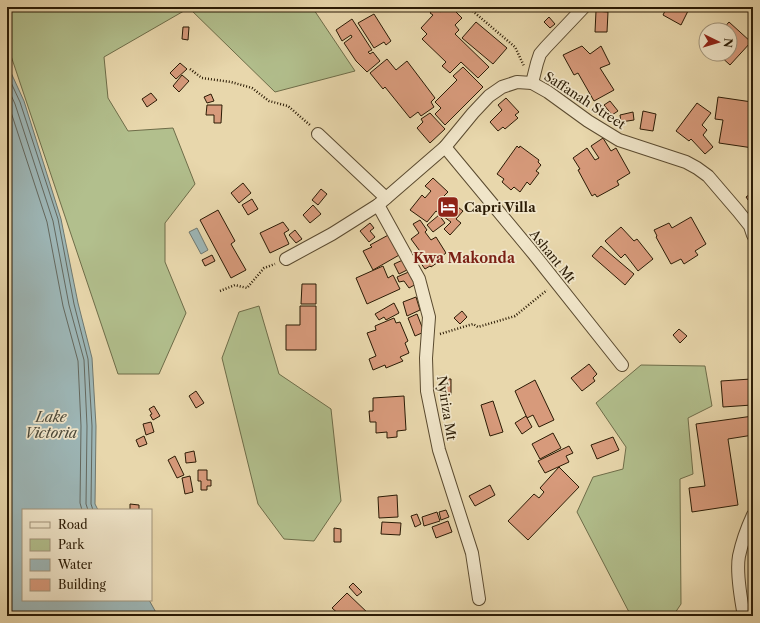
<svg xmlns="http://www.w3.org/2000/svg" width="760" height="623" font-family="'Libre Caslon Text',serif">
<rect width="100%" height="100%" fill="#e8d7ac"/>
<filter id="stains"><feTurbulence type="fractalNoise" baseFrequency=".005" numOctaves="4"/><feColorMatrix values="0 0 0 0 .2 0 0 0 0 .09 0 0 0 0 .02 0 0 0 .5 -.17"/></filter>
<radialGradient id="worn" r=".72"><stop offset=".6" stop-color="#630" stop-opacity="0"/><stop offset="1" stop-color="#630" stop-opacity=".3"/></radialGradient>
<g fill="#b2bf8d" stroke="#6e6d49">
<polygon points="7,7 312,7 355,71 275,92 189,8 104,57 108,98 128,131 173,128 195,184 165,223 165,262 186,313 159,374 118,374 7,44"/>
<polygon points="259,306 279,374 331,409 341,501 314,541 284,539 258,504 222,358 239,312"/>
<polygon points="641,365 705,366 712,406 688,418 693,474 680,479 681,604 673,616 638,616 630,614 577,512 593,477 623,469 626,447 596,403"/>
</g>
<g fill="#9db6b6" stroke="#6f786f">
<polygon points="7,64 24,101 61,219 78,303 92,358 96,426 95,504 98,510 23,510 23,600 149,600 158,616 7,616"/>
<polygon points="197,228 208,250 201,254 189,232"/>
</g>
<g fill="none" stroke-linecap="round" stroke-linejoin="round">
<g stroke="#64685e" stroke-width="1">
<polyline points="7,74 20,102 58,219 74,304 88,359 92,426 91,504 93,510"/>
<polyline points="7,86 15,104 53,221 69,305 84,360 87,426 86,504 88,510"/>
<polyline points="7,100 47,222 63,306 78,361 81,426 80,503 82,510"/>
</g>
</g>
<g fill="#d79a7b" stroke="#2b1b05">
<polygon points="435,7 441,12 446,7 451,7 462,18 455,25 459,30 455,34 489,67 478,78 461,62 450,73 442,66 446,62 422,39 427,34 421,28 433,15 430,13"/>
<polygon points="667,7 690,7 681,25 663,15"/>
<polygon points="596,11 608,12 607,32 595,32"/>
<polygon points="374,14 391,41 386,45 384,42 374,48 358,23"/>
<polygon points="549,17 555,24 550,28 544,22"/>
<polygon points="352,19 372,50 368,52 370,54 373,52 380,61 367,72 356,61 344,43 352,37 351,35 342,41 336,30"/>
<polygon points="476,22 507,48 493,64 462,38"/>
<polygon points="729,22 751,42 730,65 718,54 730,54 730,30 722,30"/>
<polygon points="183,27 189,27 188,40 182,39"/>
<polygon points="582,46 590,54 601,46 610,64 600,68 614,90 594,101 578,73 574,75 563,55"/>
<polygon points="387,59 396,70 407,61 435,98 431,102 434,107 421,116 418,112 410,118 385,87 383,89 370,73"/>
<polygon points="180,63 187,69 176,79 170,73"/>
<polygon points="463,67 483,87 445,125 435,114 441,108 435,102 457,80 453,76"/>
<polygon points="182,75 189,81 179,92 173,86"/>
<polygon points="151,93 157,100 147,107 142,99"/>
<polygon points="211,94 214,101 207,103 204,97"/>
<polygon points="718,97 752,102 750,118 753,118 753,148 719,143 723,120 715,119"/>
<polygon points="506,98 519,112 515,115 518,118 505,129 503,127 498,131 490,122 502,110 498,105"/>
<polygon points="610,101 618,111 612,115 604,105"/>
<polygon points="697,103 711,113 702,125 707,130 703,135 713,147 705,154 691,139 689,141 676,131"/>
<polygon points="207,105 222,105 221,123 214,123 214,115 206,115"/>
<polygon points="643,111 656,114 653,131 640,129"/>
<polygon points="633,112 634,120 621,122 620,115"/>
<polygon points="430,113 445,129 430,143 417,128 423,122 421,119"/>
<polygon points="603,138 611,151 616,148 630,173 617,181 619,185 597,197 595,194 592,196 578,170 580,169 573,158 587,148 595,160 599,158 591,146"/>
<polygon points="517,146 519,148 520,146 539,160 538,162 541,165 536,171 539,173 530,185 527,182 520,192 514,187 511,190 502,182 504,179 497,174"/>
<polygon points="433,178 448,192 441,199 442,200 445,197 463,211 456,219 461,223 450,235 444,229 451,222 436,211 427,222 410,210 422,195 425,198 431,191 425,186"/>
<polygon points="243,183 251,193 239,203 231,193"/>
<polygon points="321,189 327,194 318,205 312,200"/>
<polygon points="753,192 753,207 746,197"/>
<polygon points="252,199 258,209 248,215 242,205"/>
<polygon points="313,205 321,214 310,223 303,215"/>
<polygon points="218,210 235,241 231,244 246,270 231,278 200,220"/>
<polygon points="439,215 445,223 433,232 427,225"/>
<polygon points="691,217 706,244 695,251 698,255 684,264 681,259 671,264 656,237 657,236 654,230 669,223 672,228"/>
<polygon points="420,220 427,230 425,232 431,240 436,237 446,253 442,256 444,258 431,267 430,266 425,269 420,262 425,258 411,239 419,233 413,224"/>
<polygon points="283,222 289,230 284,233 289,244 270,253 260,233"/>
<polygon points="370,223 374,228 370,231 375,237 369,242 360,231"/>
<polygon points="621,227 634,241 637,239 653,259 638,271 625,254 621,258 605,241"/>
<polygon points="295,230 302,239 296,243 289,235"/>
<polygon points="392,233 401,254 373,270 363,251 372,247 370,245"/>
<polygon points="601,246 634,274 625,285 592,256"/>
<polygon points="212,255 215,261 205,266 202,260"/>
<polygon points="405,259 409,269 399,274 394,264"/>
<polygon points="383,266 388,278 393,275 400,289 367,304 356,278"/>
<polygon points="411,271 418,283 409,288 404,281 399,282 397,277"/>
<polygon points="302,284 316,284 316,304 301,304"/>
<polygon points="416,297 420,310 407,316 403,302"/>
<polygon points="394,303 399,313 386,320 384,317 379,320 375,314"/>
<polygon points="300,306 316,306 316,350 286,350 286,325 300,325"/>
<polygon points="462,311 467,317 460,324 454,318"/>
<polygon points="417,314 424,332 415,336 408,318"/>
<polygon points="394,318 396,323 400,322 408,341 405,343 409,353 400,357 403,361 386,368 385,365 373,370 369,359 376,356 367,333 376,330 375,326"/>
<polygon points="679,329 687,336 680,343 673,335"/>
<polygon points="589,364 597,374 593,378 595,381 582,391 571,378"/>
<polygon points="442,379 451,379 451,395 441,394"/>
<polygon points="751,379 752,405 723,407 721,381"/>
<polygon points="535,380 554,420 539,427 533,415 527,418 515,391"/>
<polygon points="196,391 204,403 196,408 189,396"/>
<polygon points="404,396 406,430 397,431 397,437 387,438 387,432 376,433 376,422 370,422 369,411 373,411 373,398"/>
<polygon points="493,401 503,432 490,436 481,405"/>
<polygon points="154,406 160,416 153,420 150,415 152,414 149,409"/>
<polygon points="526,416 532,427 522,434 515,423"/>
<polygon points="753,416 753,435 728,439 738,505 692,512 689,488 705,486 696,424"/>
<polygon points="151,422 154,432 146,435 143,424"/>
<polygon points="553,433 561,448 540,459 532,444"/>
<polygon points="144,436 147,444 139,447 136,440"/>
<polygon points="613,437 619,450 597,459 591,445"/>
<polygon points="569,446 573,453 566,456 569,462 545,473 538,461"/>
<polygon points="194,451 196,462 186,463 185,453"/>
<polygon points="175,456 184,475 177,478 168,460"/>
<polygon points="559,467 579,487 528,540 508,521 534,494 539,498 544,492 540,488"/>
<polygon points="198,470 207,470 207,480 211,480 211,486 207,486 207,490 201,490 201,481 198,481"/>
<polygon points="190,476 193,492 185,494 182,478"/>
<polygon points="490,485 495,495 475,506 469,496"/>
<polygon points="397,495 398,517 379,518 378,497"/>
<polygon points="130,504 139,505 139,510 130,510"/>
<polygon points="446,510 449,517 441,520 439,512"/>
<polygon points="437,512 440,521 424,526 422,517"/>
<polygon points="417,514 421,524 415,527 411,516"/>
<polygon points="448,521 452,532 436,538 432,527"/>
<polygon points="382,522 401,523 400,535 381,534"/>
<polygon points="334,528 341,529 341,542 334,542"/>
<polygon points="353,583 362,592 357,596 349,587"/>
<polygon points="347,593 371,616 341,616 332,608"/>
</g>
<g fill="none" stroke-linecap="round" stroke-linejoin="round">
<g stroke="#5a4a2f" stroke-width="14">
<g id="minor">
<polyline points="532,83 537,63 540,54 546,47 584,7"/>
<polyline points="318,134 386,198"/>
<polyline points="445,147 533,253 622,365"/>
<polyline points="378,205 419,279 429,317 426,358 427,391 439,450 472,553 479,599"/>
<polyline points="286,259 332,234 378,205 445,147 473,113 489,96 502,87 517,82 532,83 548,92 588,121 619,140 686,162 697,168 708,176 738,211 750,226 753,235"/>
<path d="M744,616c-3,-16 -8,-44 -5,-60 3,-14 8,-28 14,-41"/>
</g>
</g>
<g stroke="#2b1b05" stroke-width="2.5" stroke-dasharray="1 2" stroke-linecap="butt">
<polyline points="468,7 515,47 524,66"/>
<polyline points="190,69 202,78 231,82 252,88 269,101 288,106 311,126"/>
<polyline points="220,291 235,285 247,288 264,268 275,264"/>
<polyline points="440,334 473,324 478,327 515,316 547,290"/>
</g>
<use href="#minor" stroke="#f0e5c9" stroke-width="12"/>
</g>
<defs>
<g id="hotel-square" transform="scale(1.15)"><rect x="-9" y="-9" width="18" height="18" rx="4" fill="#8f2418" stroke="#f0e5c9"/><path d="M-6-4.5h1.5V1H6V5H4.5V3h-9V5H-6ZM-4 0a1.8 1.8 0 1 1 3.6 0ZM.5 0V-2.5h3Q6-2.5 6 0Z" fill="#fff"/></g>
</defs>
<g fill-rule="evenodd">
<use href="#hotel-square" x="448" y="207"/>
</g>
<g text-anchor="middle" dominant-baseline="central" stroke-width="3.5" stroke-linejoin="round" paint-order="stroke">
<g font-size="13" fill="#2b1b05" stroke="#f0e5c9">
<text transform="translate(585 100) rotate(33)">Saffanah Street</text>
<text transform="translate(553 256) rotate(51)">Ashant Mt</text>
<text transform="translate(447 408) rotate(81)">Nyiriza Mt</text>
</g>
<g font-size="13" font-weight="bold" fill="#2b1b05" stroke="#f0e5c9" text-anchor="start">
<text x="464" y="207">Capri Villa</text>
</g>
<g font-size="14" font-weight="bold" fill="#7a1f14" stroke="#f0e5c9">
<text x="464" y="258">Kwa Makonda</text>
</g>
<g font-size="14" font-style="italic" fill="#4d4a3a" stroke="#f0e5c9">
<text x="51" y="417">Lake<tspan x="51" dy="16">Victoria</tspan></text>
</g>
</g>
<rect width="760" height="623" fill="none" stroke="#e8d7ac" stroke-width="24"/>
<rect x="8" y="8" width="744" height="607" fill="none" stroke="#2b1b05" stroke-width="2"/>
<rect x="12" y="12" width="736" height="599" fill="none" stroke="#2b1b05"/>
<rect x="22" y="509" width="130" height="92" fill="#f0e5c9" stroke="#a1947b"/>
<rect x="30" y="522" width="20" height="6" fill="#f0e5c9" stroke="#a1947b"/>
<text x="58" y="529" font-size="12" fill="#2b1b05">Road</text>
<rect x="30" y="539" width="20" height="12" fill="#b2bf8d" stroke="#a1947b"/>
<text x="58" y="549" font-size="12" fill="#2b1b05">Park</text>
<rect x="30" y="559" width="20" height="12" fill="#9db6b6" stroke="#a1947b"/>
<text x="58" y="569" font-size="12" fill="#2b1b05">Water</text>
<rect x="30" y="579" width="20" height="12" fill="#d79a7b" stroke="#a1947b"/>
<text x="58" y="589" font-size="12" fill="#2b1b05">Building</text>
<g transform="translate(718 42) rotate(95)"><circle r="19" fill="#f0e5c9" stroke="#a1947b"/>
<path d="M0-3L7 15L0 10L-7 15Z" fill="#8f2418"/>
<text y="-6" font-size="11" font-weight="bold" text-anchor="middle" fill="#2b1b05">N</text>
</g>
<rect width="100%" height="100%" filter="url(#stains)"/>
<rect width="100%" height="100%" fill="url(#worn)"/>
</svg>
